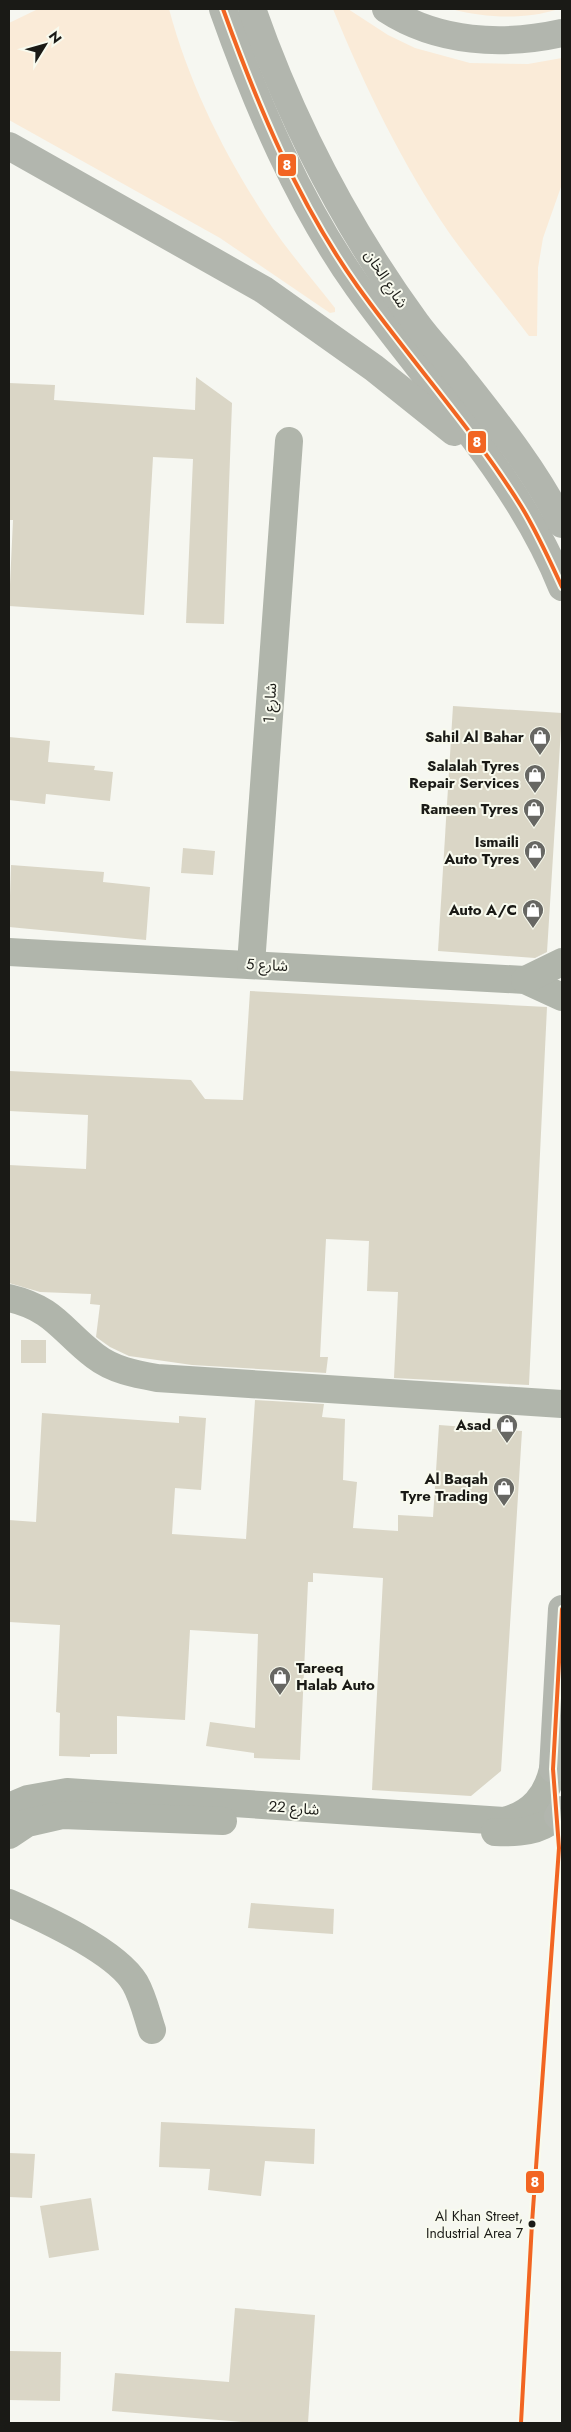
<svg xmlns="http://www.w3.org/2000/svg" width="571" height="2432" font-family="Jost,'Noto Sans Arabic',sans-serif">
<rect width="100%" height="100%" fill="#f6f7f1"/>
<g fill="#faebd8">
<path d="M38,9h131c21,78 58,151 103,218 19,28 42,54 63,81v4l-5,1 -110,-75 -211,-118v-97z"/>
<path d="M333,9h15l40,26 27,13 55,15 58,1 34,-6v126l-19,54 -5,30 -1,68h-8c-26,-34 -54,-67 -79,-102 -48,-70 -85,-147 -117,-225z"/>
<path d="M451,9h108c-35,11 -73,9 -108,0z"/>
</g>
<g fill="#dad6c6">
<polygon points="196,377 232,403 224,624 186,623 193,459 153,457 144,615 9,606 13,520 9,520 9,383 55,385 54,400 195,410"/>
<polygon points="453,706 562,713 547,952 535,958 438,951"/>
<polygon points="9,737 50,741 48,762 95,766 94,770 113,772 110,801 46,794 45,804 9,800"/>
<polygon points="183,848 215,851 213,875 181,873"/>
<polygon points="11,865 104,872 103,882 150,887 146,940 9,927"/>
<polygon points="250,991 547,1007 529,1385 394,1378 398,1292 367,1291 369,1241 326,1239 320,1357 328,1357 326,1373 192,1365 129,1356 110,1347 96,1337 100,1305 90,1304 91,1294 40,1292 9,1283 9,1165 86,1169 88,1115 9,1111 9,1071 191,1080 205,1099 243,1100"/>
<rect x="21" y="1340" width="25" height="23"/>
<polygon points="255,1400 324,1404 322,1417 345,1419 343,1480 357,1482 353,1528 398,1531 398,1515 433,1517 439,1425 522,1431 501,1771 471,1796 372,1790 383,1578 313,1573 313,1582 308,1582 300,1760 254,1758 254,1753 206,1746 210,1722 255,1728 258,1634 190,1630 185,1720 117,1716 117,1754 90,1754 90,1757 59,1756 60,1713 56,1712 60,1625 9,1622 9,1520 36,1522 42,1413 179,1423 179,1416 206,1418 201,1490 175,1488 172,1534 246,1539"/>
<polygon points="251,1903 334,1909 333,1934 248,1928"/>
<polygon points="161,2122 315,2129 314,2164 265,2161 261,2196 208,2190 210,2169 159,2167"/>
<polygon points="9,2153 35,2154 32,2198 9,2197"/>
<polygon points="91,2198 99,2250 49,2258 40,2206"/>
<polygon points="235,2308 315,2315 308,2423 254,2423 112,2411 115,2373 229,2382"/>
<polygon points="9,2351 61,2352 60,2401 9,2400"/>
</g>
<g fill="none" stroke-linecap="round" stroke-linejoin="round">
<g stroke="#b0b5ab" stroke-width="28">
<polyline points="9,952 525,980 562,997"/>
<polyline points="251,964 289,441"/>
<polyline points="525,980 562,962"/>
<path d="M9,1298c46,11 52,32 86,58 18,14 40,18 62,22l405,26"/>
<path d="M9,1807l19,-8 39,-7 437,29c28,-7 43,-25 49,-52"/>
<path d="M495,1832c25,1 43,0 63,-16"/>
<polyline points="9,1835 27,1823 62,1815 223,1821"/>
<path d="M9,1903c34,15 107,48 126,80 8,14 12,32 17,47"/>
</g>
<g stroke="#b2b6ae" stroke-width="28">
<path d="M223,9c34,96 76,195 135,278 70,98 159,188 204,300"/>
<path d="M252,9c39,111 94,218 164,314 13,18 29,34 43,52 37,47 76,95 103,149"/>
<path d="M386,9c52,34 117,37 176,24"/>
<polyline points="9,146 264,290 374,368 454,432"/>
<polyline points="553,1769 562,1609"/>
<polyline points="558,1816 562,1810"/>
</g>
<g stroke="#f8faee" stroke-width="8">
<g id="bus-1">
<path d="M223,9c35,97 75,194 135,278 53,74 115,142 163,219 16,26 28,53 41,81"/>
<polyline points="521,2423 532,2223 559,1848 553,1769 562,1609"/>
</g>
</g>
<use href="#bus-1" stroke="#f26522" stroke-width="4"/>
</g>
<defs>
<g id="shop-pin" transform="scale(1.125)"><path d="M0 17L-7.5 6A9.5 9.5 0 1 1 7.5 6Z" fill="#676763" stroke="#f8faee"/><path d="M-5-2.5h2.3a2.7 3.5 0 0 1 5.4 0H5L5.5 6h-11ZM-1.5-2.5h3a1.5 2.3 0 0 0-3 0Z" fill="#fff"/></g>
</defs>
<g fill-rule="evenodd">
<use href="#shop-pin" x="540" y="737"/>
<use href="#shop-pin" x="535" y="775"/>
<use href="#shop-pin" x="534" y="809"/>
<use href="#shop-pin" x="535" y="851"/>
<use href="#shop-pin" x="533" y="910"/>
<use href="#shop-pin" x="507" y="1425"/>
<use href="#shop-pin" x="504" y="1488"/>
<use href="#shop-pin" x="280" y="1677"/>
</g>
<circle fill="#1a1a16" stroke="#f8faee" stroke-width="2" cx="532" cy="2224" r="4.5"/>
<g text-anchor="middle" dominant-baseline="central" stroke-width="4" stroke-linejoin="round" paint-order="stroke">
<g font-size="14" fill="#1a1a16" stroke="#f8faee" text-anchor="end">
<text x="523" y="2216">Al Khan Street,<tspan x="523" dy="17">Industrial Area 7</tspan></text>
</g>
<g font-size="15" fill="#1a1a16" stroke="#f8faee">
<text transform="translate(386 279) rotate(57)">شارع الخان</text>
<text transform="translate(270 703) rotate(-86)">شارع 1</text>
<text transform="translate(267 965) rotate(3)">شارع 5</text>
<text transform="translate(294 1808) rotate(4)">شارع 22</text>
</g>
<g font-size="15" font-weight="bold" fill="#1a1a16" stroke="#f8faee" text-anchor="end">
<text x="524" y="737">Sahil Al Bahar</text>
<text x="519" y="766">Salalah Tyres<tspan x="519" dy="17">Repair Services</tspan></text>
<text x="518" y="809">Rameen Tyres</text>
<text x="519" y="842">Ismaili<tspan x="519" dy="17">Auto Tyres</tspan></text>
<text x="517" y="910">Auto A/C</text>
<text x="491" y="1425">Asad</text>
<text x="488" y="1479">Al Baqah<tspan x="488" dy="17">Tyre Trading</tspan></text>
<text x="296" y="1668" text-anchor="start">Tareeq<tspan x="296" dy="17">Halab Auto</tspan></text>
</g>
</g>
<g stroke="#f8faee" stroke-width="2">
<rect x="277" y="153" width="20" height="24" rx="5" fill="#f26522"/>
<rect x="467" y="430" width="20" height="24" rx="5" fill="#f26522"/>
<rect x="525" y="2170" width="20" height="24" rx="5" fill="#f26522"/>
</g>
<g font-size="14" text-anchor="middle" font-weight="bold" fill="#fff">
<text x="287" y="170">8</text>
<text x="477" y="447">8</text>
<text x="535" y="2187">8</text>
</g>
<rect width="571" height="2432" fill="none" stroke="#1a1a16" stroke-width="20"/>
<g transform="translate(45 45) rotate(53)" stroke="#f8faee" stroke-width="4" paint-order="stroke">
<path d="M0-4L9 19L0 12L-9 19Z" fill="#1a1a16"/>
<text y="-8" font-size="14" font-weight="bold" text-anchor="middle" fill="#1a1a16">N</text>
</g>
</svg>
